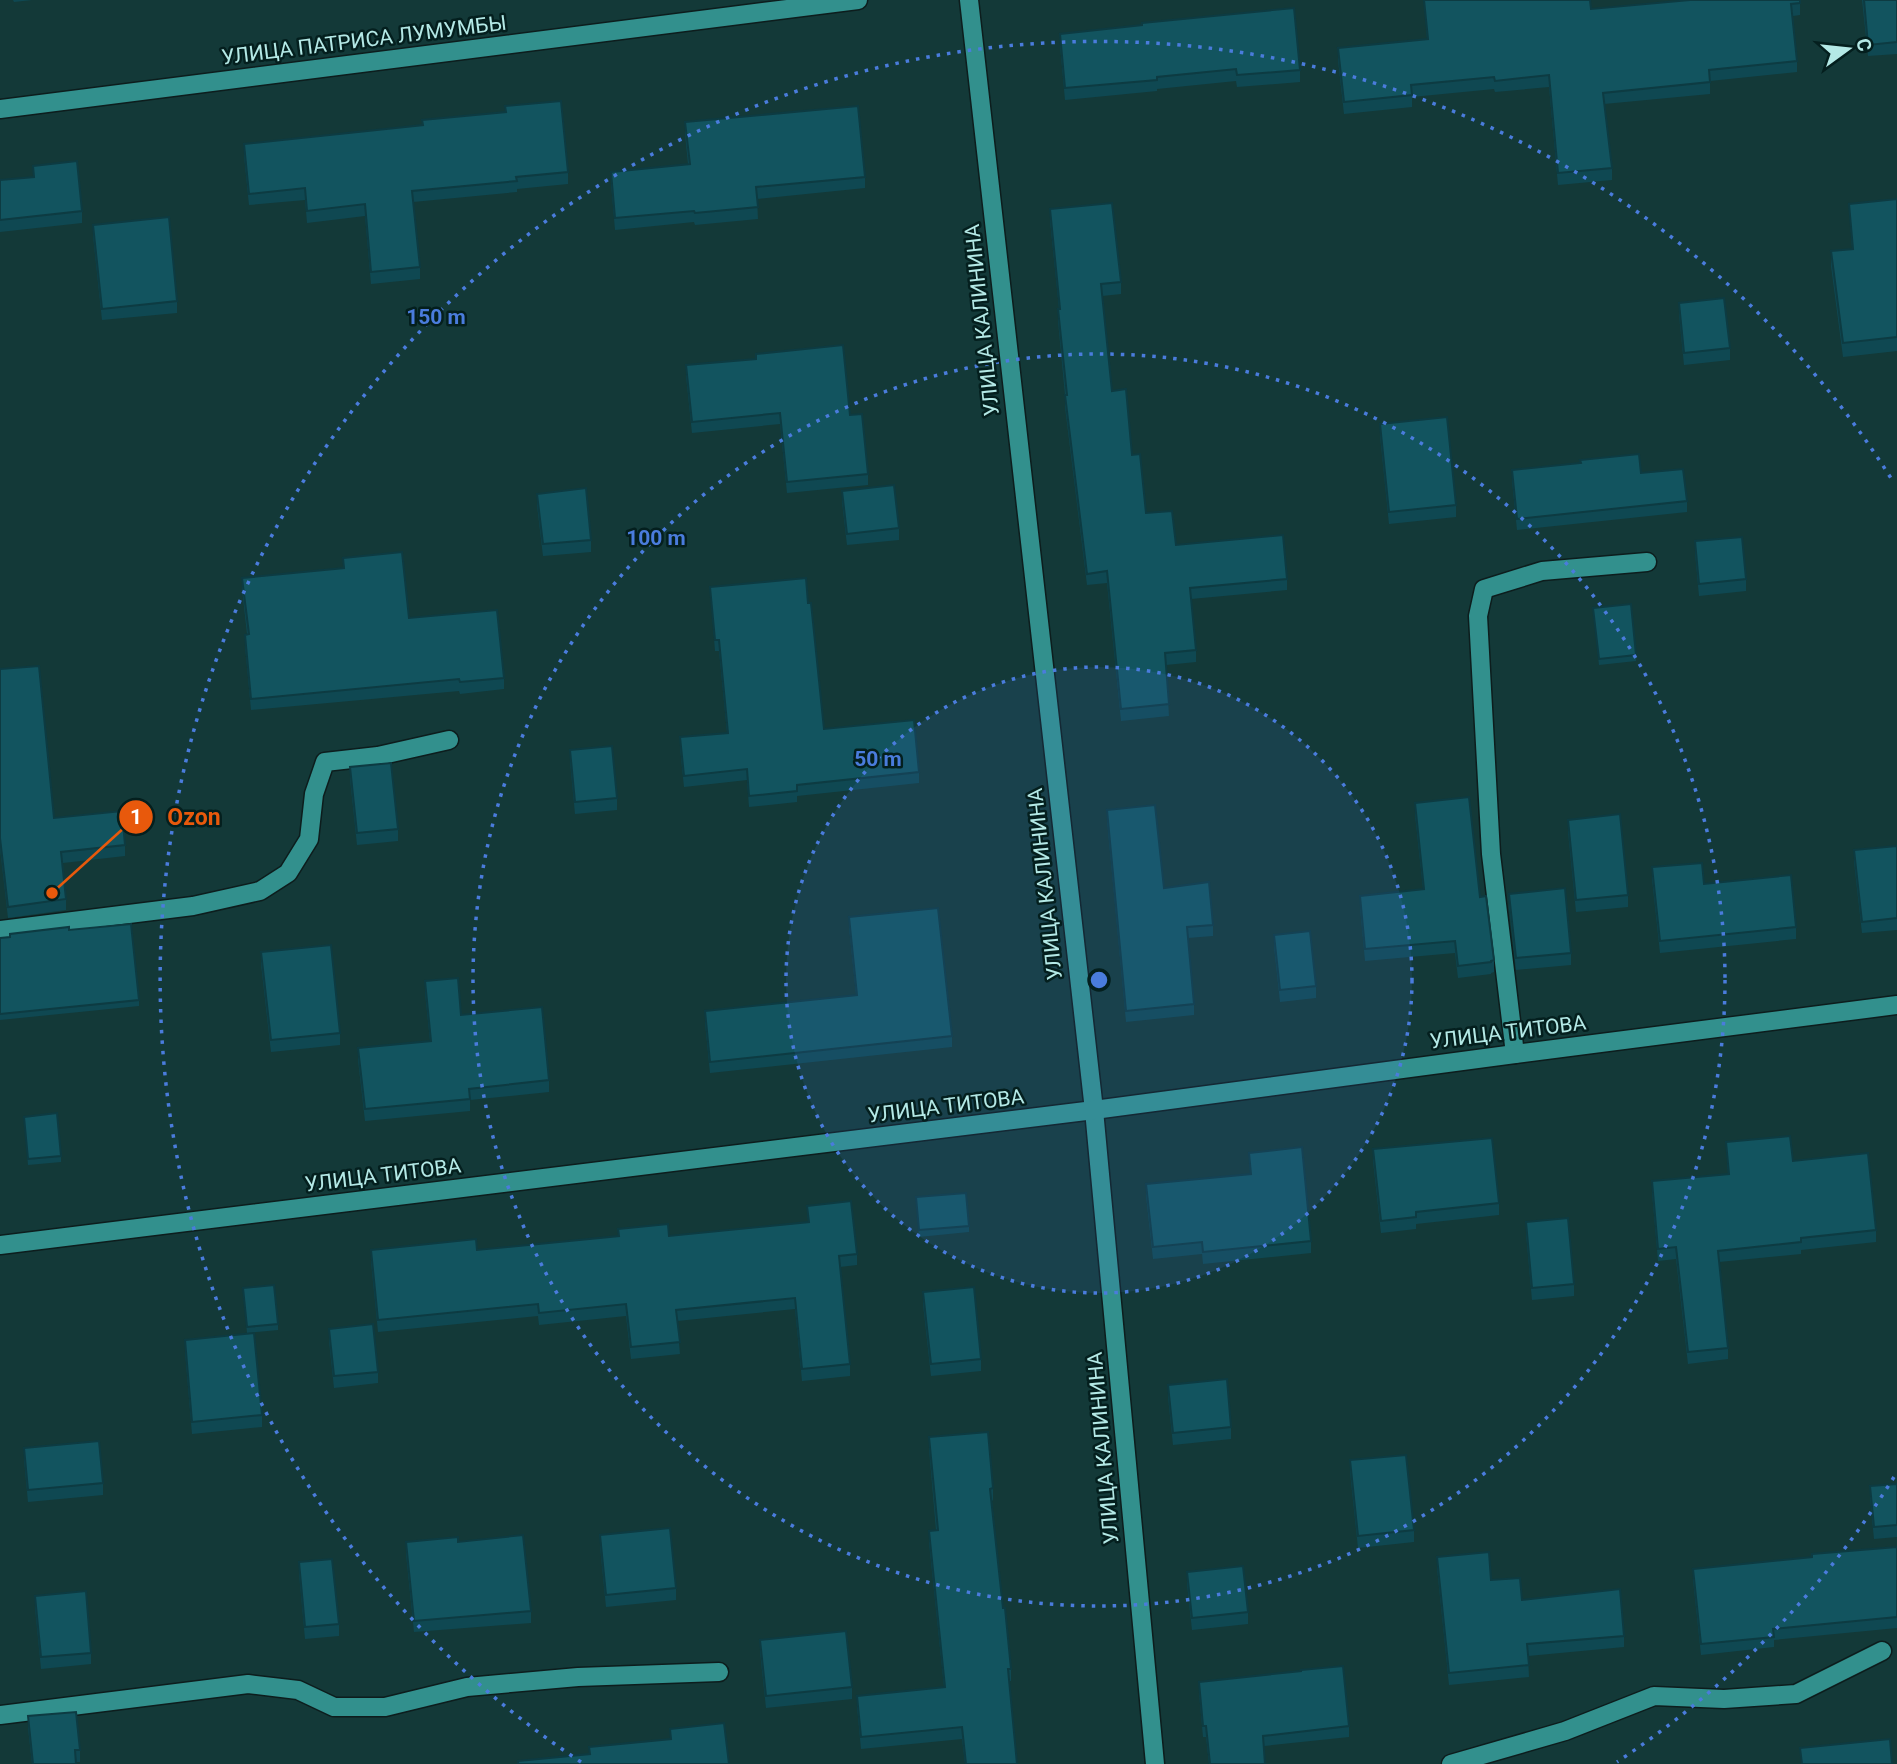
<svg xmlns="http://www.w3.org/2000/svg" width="1897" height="1764" font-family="Roboto,sans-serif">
<rect width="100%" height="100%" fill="#133938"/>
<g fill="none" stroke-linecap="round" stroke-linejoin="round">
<g stroke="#0d1d1d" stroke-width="21">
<g id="service">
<polyline points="0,930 193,906 260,891 288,873 309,839 314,794 325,762 378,756 449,740"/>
<polyline points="1515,1054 1491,854 1478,616 1484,589 1542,571 1647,562"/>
<polyline points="0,1715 248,1684 298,1690 334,1707 385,1707 467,1687 578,1677 719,1672"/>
<polyline points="1451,1764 1565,1731 1654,1696 1724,1699 1796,1694 1882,1651"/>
</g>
</g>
<g stroke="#0d1d1d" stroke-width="21">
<g id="minor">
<polyline points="969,0 1094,1110 1155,1764"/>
<polyline points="0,109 858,0"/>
<polyline points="0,1245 1094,1110 1515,1054 1897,1005"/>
</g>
</g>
<use href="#service" stroke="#32908d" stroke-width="18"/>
<use href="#minor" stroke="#32908d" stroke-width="18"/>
</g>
<g fill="#0f4852">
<polygon points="13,0 32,0 14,2"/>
<polygon points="1424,0 1591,9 1800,0 1800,15 1793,16 1797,61 1797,72 1710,81 1710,94 1604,104 1612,168 1612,180 1558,185 1549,87 1495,92 1494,89 1412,97 1412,107 1344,114 1338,60 1338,48 1427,39"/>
<polygon points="1862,0 1897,0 1897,54 1868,56"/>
<polygon points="1060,34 1300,70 1300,82 1237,87 1236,81 1157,89 1157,91 1065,100 1060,46"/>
<polygon points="505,106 568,172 568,184 517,189 517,192 413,202 420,267 420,279 371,284 365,216 307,223 305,200 249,205 244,156 244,144 422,125 505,112"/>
<polygon points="685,122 865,177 865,188 757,199 758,219 695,225 694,222 615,230 611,184 611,172 688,164 685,134"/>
<polygon points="33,166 82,211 82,223 0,232 0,180 33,177"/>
<polygon points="1897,199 1897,351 1843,357 1831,266 1831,251 1852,249 1849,204"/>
<polygon points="1050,209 1121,282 1121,294 1102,296 1112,391 1132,455 1146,513 1176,545 1287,579 1287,590 1191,599 1196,650 1196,662 1166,665 1169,716 1121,721 1107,583 1087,585 1065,407 1065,395 1058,321 1058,309 1059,309 1050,221"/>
<polygon points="93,225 177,301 177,313 102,320 93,236"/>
<polygon points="1679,303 1730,348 1730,360 1684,365 1679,315"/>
<polygon points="686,365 850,415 868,474 868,485 787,493 780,424 692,433 686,376"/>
<polygon points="1380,424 1456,505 1456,517 1389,524 1380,436"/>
<polygon points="1512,470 1641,473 1687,501 1687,512 1517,530 1512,481"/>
<polygon points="842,491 899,528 899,540 847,545 842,502"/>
<polygon points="537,494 591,540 591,552 543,556 537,505"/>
<polygon points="1695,541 1746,579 1746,591 1699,596 1695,553"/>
<polygon points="343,558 409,618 504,678 504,689 460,694 459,691 251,710 245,646 245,635 247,634 242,589 242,578 343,568"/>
<polygon points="710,587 824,729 919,772 919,783 797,796 797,802 749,807 747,780 684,787 680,748 680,737 727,733 719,651 715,651"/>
<polygon points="1593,608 1636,655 1636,661 1599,665"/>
<polygon points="0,669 54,818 125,845 125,856 63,863 66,899 66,910 8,918 0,849"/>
<polygon points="570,750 617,798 617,810 575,814 570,762"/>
<polygon points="350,767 398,829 398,841 357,845 350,779"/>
<polygon points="1415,803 1480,897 1494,960 1494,972 1491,973 1491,974 1458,978 1455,953 1365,961 1360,908 1360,896 1423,889 1415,815"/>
<polygon points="1107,810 1164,888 1213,925 1213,936 1188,938 1194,1004 1194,1015 1126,1022 1107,821"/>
<polygon points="1568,820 1628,895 1628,907 1576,912 1568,832"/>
<polygon points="1897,846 1897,930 1862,933 1854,862 1854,850"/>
<polygon points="1652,867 1704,884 1796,927 1796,939 1660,953 1652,879"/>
<polygon points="1509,894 1571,953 1571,965 1516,970 1509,906"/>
<polygon points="849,917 952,1036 952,1047 710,1073 705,1023 705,1011 856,995 849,928"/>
<polygon points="69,930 139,1000 139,1006 0,1020 0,938"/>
<polygon points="1274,935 1316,986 1316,998 1280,1002 1274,947"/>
<polygon points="261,952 340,1033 340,1045 271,1052 261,964"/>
<polygon points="425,981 461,1015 549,1080 549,1092 470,1100 470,1111 365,1121 358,1060 358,1048 430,1041 425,993"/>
<polygon points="24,1117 61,1156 61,1162 28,1165"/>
<polygon points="1726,1142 1793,1161 1876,1230 1876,1242 1801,1250 1801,1254 1719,1262 1728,1348 1728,1359 1688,1364 1676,1259 1658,1261 1652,1193 1652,1181 1728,1174"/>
<polygon points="1373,1149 1499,1203 1499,1215 1416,1224 1416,1229 1381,1233 1373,1161"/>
<polygon points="1249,1153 1311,1241 1311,1253 1203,1264 1202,1254 1153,1259 1146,1196 1146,1184 1250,1174"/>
<polygon points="916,1197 969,1226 969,1232 919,1237"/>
<polygon points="807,1206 857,1254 857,1265 840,1267 850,1364 850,1376 802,1381 795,1309 677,1321 680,1354 631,1359 626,1316 539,1325 538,1316 378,1332 371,1262 371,1250 477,1250 618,1236 618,1229 669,1236 808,1222"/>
<polygon points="1526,1222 1574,1284 1574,1296 1532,1300 1526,1234"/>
<polygon points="243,1288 278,1324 278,1330 247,1333"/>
<polygon points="923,1292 981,1359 981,1371 931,1376 923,1304"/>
<polygon points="329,1329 378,1372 378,1383 334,1388 329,1341"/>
<polygon points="185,1340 262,1415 262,1427 192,1434 185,1352"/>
<polygon points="1168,1385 1231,1427 1231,1439 1173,1445 1168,1397"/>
<polygon points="929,1437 993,1488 993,1500 992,1501 1003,1608 1011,1669 1011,1681 1009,1681 1017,1764 965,1764 962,1739 861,1749 857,1707 857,1696 944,1687 929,1543 929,1531 936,1530 929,1449"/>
<polygon points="24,1448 103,1483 103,1495 28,1502 24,1460"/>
<polygon points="1350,1460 1414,1530 1414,1542 1358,1548 1350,1472"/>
<polygon points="1897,1484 1897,1537 1874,1539 1870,1498 1870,1486"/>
<polygon points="600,1535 676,1588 676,1600 606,1607 600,1547"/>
<polygon points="406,1542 458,1542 531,1611 531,1623 414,1632 406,1554"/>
<polygon points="1897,1547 1897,1628 1774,1640 1774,1647 1701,1655 1693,1580 1693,1569 1812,1557"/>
<polygon points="1437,1557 1491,1580 1522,1600 1624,1636 1624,1647 1528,1656 1529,1677 1449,1685 1437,1568"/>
<polygon points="299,1562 339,1624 339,1636 305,1639 299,1574"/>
<polygon points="1187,1572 1248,1612 1248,1624 1192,1630 1187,1584"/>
<polygon points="35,1596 91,1653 91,1664 41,1669 35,1608"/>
<polygon points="760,1640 852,1687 852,1699 766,1708 760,1652"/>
<polygon points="1199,1682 1349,1726 1349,1737 1264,1746 1265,1764 1209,1764 1206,1737 1203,1737 1199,1693"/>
<polygon points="28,1716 80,1750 80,1762 76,1762 76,1764 32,1764 28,1728"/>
</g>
<g fill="#12545f" stroke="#0d3b42" stroke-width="2">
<polygon points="1424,0 1590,0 1591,9 1690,0 1800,0 1800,3 1791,4 1797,61 1709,70 1710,82 1603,93 1612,168 1558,173 1549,75 1495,81 1494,77 1411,85 1412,95 1344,102 1338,48 1428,39"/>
<polygon points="1864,0 1897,0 1897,42 1868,45"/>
<polygon points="1294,8 1300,70 1237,75 1236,69 1157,77 1157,80 1065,88 1060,34 1142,25 1142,23"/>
<polygon points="561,101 568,172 516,177 517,181 412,191 420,267 371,272 365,204 307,211 305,188 249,194 244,144 423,125 422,120 506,112 505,106"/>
<polygon points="858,106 865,177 756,187 758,207 695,213 694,211 615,218 611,172 690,164 685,122"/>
<polygon points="77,161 82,211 0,220 0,180 34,177 33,166"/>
<polygon points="1897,199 1897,337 1843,343 1831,251 1853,249 1849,204"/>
<polygon points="1112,203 1121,282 1101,284 1112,391 1126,389 1132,455 1140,454 1146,513 1172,511 1176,545 1283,535 1287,579 1190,588 1196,650 1165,653 1169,704 1121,709 1107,571 1087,574 1065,395 1067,395 1058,309 1060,309 1050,209"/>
<polygon points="169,217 177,301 102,309 93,225"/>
<polygon points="1724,298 1730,348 1684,353 1679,303"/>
<polygon points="843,345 850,415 862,414 868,474 787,482 780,413 692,422 686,365 756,359 756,354"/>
<polygon points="1447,417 1456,505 1389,512 1380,424"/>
<polygon points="1639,454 1641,473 1683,469 1687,501 1517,519 1512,470 1581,463 1580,460"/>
<polygon points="894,485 899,528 847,534 842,491"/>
<polygon points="586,488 591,540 543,544 537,494"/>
<polygon points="1742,537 1746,579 1699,584 1695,541"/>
<polygon points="402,552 409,618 497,610 504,678 460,682 459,679 251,699 245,635 249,634 242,578 344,568 343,558"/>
<polygon points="806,578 808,603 811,603 824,729 914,720 919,772 797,785 797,791 749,796 747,769 684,776 680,737 728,733 719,640 715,640 710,587"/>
<polygon points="1631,604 1636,655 1599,659 1593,608"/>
<polygon points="39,666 54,818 122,811 125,845 61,852 66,899 8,907 0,838 0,669"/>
<polygon points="612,746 617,798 575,802 570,750"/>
<polygon points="391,763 398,829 357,833 350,767"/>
<polygon points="1469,797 1480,897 1486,896 1494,960 1491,961 1491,962 1458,966 1455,941 1365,949 1360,896 1424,889 1415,803"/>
<polygon points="1155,805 1164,888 1209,882 1213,925 1187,927 1194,1004 1126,1011 1107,810"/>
<polygon points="1620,814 1628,895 1576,900 1568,820"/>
<polygon points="1897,846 1897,918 1862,922 1854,850"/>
<polygon points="1702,863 1704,884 1791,875 1796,927 1660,941 1652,867"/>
<polygon points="1565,888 1571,953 1516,958 1509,894"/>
<polygon points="938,908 952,1036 710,1062 705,1011 857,995 849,917"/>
<polygon points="131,924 139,1000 0,1014 0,938 10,937 10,934 69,927 69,930"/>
<polygon points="1310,931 1316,986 1280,990 1274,935"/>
<polygon points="331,945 340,1033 271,1040 261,952"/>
<polygon points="458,978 461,1015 542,1007 549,1080 469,1089 470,1099 365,1109 358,1048 431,1041 425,981"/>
<polygon points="57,1113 61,1156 28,1159 24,1117"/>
<polygon points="1790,1136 1793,1161 1868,1153 1876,1230 1801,1238 1801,1242 1718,1251 1728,1348 1688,1352 1676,1247 1658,1249 1652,1181 1729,1174 1726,1142"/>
<polygon points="1492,1138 1499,1203 1416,1212 1416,1217 1381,1221 1373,1149"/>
<polygon points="1302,1147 1311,1241 1203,1252 1202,1242 1153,1247 1146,1184 1251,1174 1249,1153"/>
<polygon points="966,1193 969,1226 919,1230 916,1197"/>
<polygon points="851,1201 857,1254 839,1256 850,1364 802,1369 795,1298 676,1310 680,1342 631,1347 626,1304 539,1313 538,1304 378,1320 371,1250 476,1239 477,1250 619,1236 618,1229 668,1224 669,1236 809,1222 807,1206"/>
<polygon points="1568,1218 1574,1284 1532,1288 1526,1222"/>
<polygon points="274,1285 278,1324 247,1327 243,1288"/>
<polygon points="974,1287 981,1359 931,1364 923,1292"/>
<polygon points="373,1324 378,1372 334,1376 329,1329"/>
<polygon points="254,1333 262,1415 192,1422 185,1340"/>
<polygon points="1227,1379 1231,1427 1173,1433 1168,1385"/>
<polygon points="988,1432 993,1488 990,1489 1003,1608 1005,1608 1011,1669 1008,1669 1017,1764 966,1764 962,1727 861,1737 857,1696 945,1687 929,1531 938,1530 929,1437"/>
<polygon points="99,1441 103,1483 28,1490 24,1448"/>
<polygon points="1406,1455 1414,1530 1358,1536 1350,1460"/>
<polygon points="1897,1484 1897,1525 1874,1527 1870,1486"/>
<polygon points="670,1528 676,1588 606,1595 600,1535"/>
<polygon points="523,1535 531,1611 414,1621 406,1542 458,1537 458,1542"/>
<polygon points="1897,1547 1897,1617 1773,1629 1774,1637 1701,1644 1693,1569 1812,1557 1812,1554"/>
<polygon points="1489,1552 1491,1580 1520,1578 1522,1600 1620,1589 1624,1636 1527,1644 1529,1665 1449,1673 1437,1557"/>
<polygon points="332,1559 339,1624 305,1627 299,1562"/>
<polygon points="1243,1566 1248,1612 1192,1618 1187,1572"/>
<polygon points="86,1591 91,1653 41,1657 35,1596"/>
<polygon points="846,1631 852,1687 766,1696 760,1640"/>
<polygon points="1343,1666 1349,1726 1263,1736 1265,1764 1210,1764 1206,1726 1203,1726 1199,1682 1301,1671 1301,1670"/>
<polygon points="76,1712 80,1750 75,1750 76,1764 33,1764 28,1716"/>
<polygon points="724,1723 729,1764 518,1764 518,1761 590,1754 589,1747 671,1739 670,1729"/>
<polygon points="1890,1739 1892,1764 1802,1764 1800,1748"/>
</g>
<circle cx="1099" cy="980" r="313" fill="#4a7cdc" fill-opacity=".12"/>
<g fill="none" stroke="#4a7cdc" stroke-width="3.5" stroke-dasharray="3.5 7">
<circle cx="1099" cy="980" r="313"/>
<circle cx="1099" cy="980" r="626"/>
<path d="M1894 1477A938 938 0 0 1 1617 1762M581 1762A938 938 0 1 1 1894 483"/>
</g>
<g text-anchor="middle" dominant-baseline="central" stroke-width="5" stroke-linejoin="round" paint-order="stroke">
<g font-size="21" fill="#b4e9e6" stroke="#041f1e">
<text transform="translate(364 40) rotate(-7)">УЛИЦА ПАТРИСА ЛУМУМБЫ</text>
<text transform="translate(982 320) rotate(-96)">УЛИЦА КАЛИНИНА</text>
<text transform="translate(1045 884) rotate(-96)">УЛИЦА КАЛИНИНА</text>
<text transform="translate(1508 1032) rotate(-7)">УЛИЦА ТИТОВА</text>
<text transform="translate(946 1106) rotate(-7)">УЛИЦА ТИТОВА</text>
<text transform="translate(383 1175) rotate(-7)">УЛИЦА ТИТОВА</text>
<text transform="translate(1103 1448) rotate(-95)">УЛИЦА КАЛИНИНА</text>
</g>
</g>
<circle cx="1099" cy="980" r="10" fill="#4a7cdc" stroke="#041f1e" stroke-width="3.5"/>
<g font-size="21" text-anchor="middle" font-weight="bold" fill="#4a7cdc" stroke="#041f1e" stroke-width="5" stroke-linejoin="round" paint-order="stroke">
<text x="436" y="324">150 m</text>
<text x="656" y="545">100 m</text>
<text x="878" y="766">50 m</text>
</g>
<path fill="none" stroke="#e8590c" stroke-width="2.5" d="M52 893L136 817"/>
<g fill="#e8590c" stroke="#041f1e" stroke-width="2.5">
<circle cx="52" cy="893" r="7"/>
<circle cx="136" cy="817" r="18"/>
</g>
<g font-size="21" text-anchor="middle" font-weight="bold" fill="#fff">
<text x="136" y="824">1</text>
</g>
<g font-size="23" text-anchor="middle" font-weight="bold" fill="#e8590c" stroke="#041f1e" stroke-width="5" stroke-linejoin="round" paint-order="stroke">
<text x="194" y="825">Ozon</text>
</g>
<g transform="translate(1848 49) rotate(75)" stroke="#041f1e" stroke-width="5" paint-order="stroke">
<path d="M0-5L12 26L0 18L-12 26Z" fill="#b4e9e6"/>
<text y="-10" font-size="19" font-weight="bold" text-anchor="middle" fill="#b4e9e6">С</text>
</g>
</svg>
